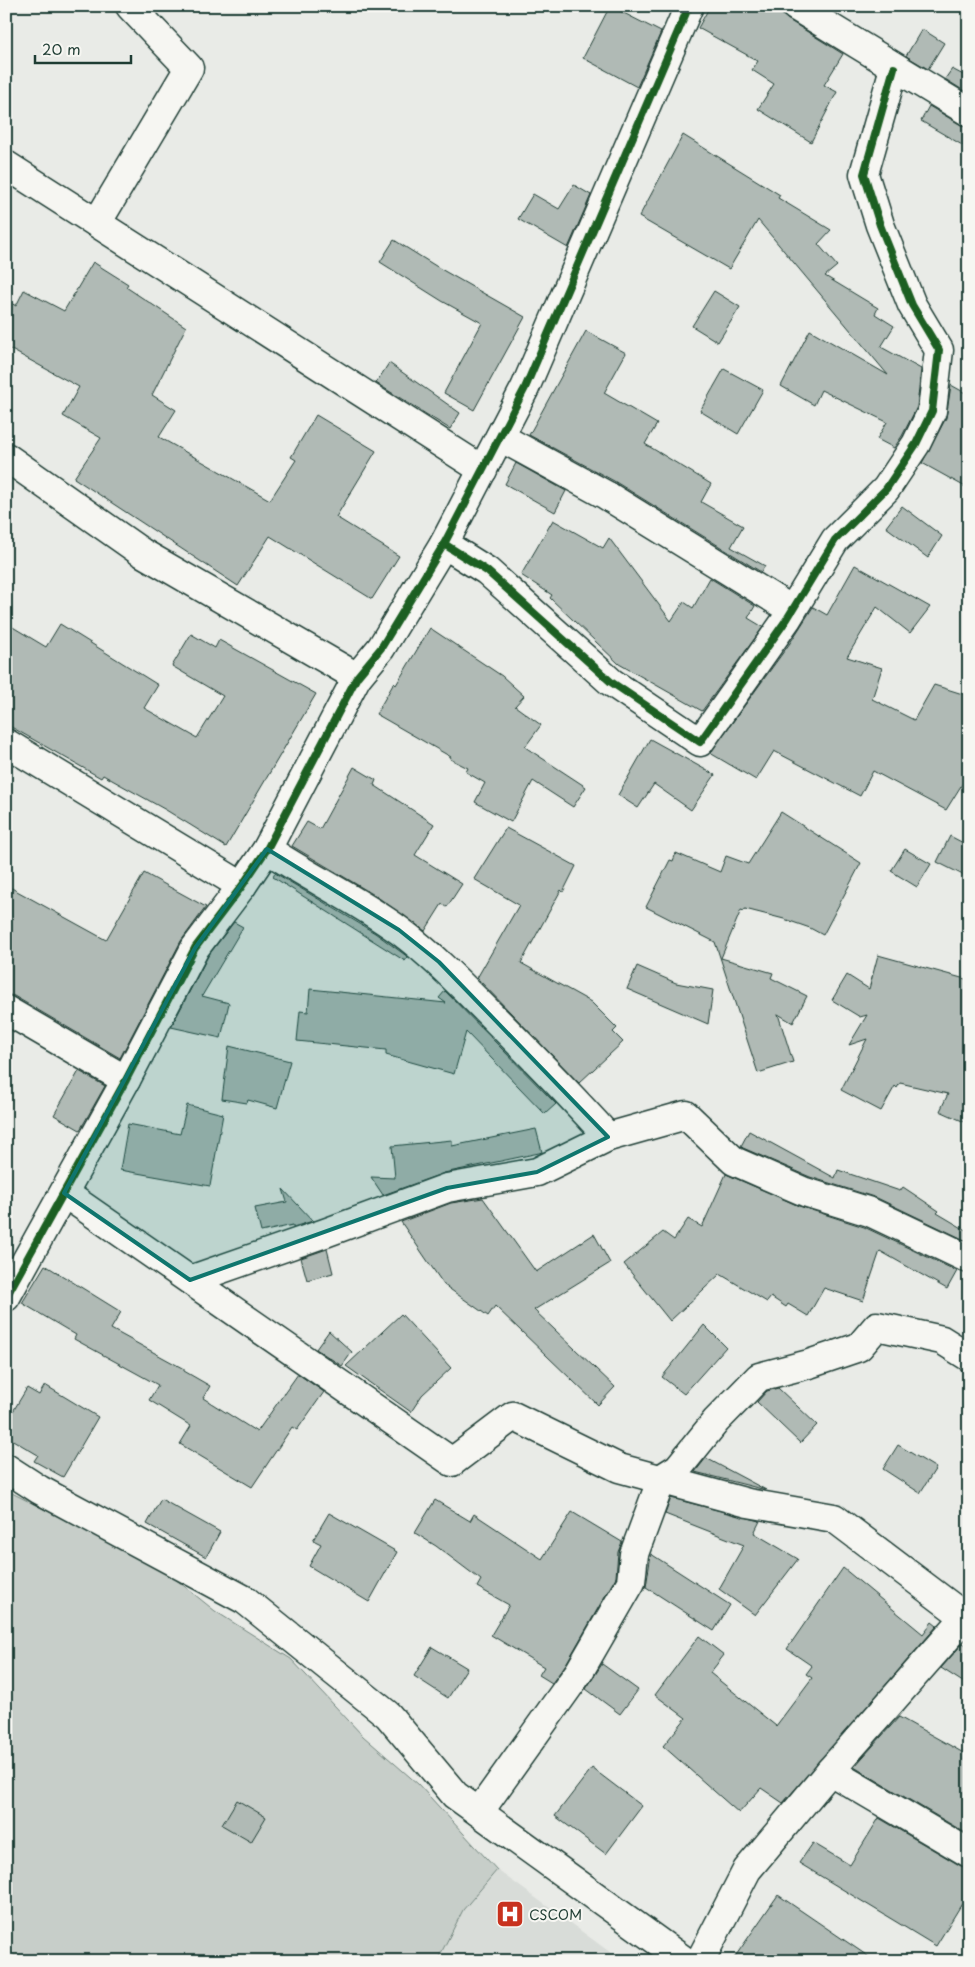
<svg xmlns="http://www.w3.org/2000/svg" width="975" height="1967" font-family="'Playpen Sans',sans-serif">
<rect width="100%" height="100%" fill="#e9ebe7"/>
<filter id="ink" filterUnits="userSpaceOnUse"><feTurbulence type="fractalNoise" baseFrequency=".02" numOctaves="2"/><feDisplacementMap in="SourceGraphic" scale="10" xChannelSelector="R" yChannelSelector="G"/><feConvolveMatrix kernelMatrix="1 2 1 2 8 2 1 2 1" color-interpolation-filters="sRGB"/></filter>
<g filter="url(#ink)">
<polygon fill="#d8dcd8" points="497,1870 562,1917 622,1961 437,1961 463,1910"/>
<polygon fill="#c7cec9" stroke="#73867e" points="6,1490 164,1570 215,1611 291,1659 363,1736 418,1784 497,1870 463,1910 437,1961 6,1961"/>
<g fill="#b0bab5" stroke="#1f3d34">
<polygon points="610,6 661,32 637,87 583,58"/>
<polygon points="710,6 779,6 782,14 787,19 843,54 824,85 837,92 811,142 758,109 774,84 752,70 758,61 698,28"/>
<polygon points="922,29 944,43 928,69 906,56"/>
<polygon points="952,69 969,78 969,94 945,79"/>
<polygon points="929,106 961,125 969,128 969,149 921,121"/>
<polygon points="683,135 780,195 778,198 831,230 818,244 837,266 825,276 878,308 875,314 894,326 881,347 921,369 917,407 902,436 894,448 877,439 887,422 821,390 814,405 781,386 810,330 888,375 758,220 729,269 639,217"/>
<polygon points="574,185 591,195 568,248 518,219 533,194 559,209"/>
<polygon points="394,240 439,268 525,317 474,410 444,393 482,323 442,301 380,262"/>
<polygon points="93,262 128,284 126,287 186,327 152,395 176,410 159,437 270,500 296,460 291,457 316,415 376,451 336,517 399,556 372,599 270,536 238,586 74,478 101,438 63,416 79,387 6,347 6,300 16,306 24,290 64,311"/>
<polygon points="714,291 740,307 718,342 692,326"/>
<polygon points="586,331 626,353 604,393 657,424 645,444 711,484 701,502 743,526 731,547 765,566 761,572 614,481 529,435"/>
<polygon points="389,363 460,413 450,429 376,383"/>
<polygon points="724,369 763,390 738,434 700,411"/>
<polygon points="951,385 969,395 969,489 922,463 946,418"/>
<polygon points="516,463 566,491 555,512 505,484"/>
<polygon points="902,506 942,536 928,558 886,527"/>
<polygon points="553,520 603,548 609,538 671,621 684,602 693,608 710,578 755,606 748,618 763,627 702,711 619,664 550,598 552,595 521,575"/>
<polygon points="855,565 930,607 910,633 877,607 847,657 882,668 872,699 914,720 934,685 969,696 969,773 946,810 873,771 860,796 774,751 756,780 710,753 790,643 813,607 827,615"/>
<polygon points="6,623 46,647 60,624 158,685 144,708 197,738 223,696 172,666 191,634 215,648 219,640 316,694 226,847 166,810 103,775 101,778 6,724"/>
<polygon points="430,628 502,676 524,696 515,706 541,725 525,747 586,787 573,807 533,781 511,822 475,802 485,783 466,772 468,768 450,759 451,757 376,714 394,683 396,685"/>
<polygon points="650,739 715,775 691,810 654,784 638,808 618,795"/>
<polygon points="354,767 376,780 374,785 434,824 415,855 462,884 447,907 442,904 425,931 376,896 292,846 307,822 320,829"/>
<polygon points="781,812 861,863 823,935 810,928 784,919 745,909 744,911 741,910 721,958 773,973 771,978 807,996 793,1023 778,1014 793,1062 758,1073 715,942 646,907 670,860 673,861 676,853 720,872 726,856 748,864"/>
<polygon points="506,828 576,866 563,892 561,890 521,963 591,1002 617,1028 613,1032 623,1042 579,1083 477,978 519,905 474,879"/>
<polygon points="950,836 969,846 969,878 937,862"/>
<polygon points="905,849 931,864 917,887 891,871"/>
<polygon points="144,873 206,907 181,941 120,1058 14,996 6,994 6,885 106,940"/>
<polygon points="275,873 375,933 408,957 405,961 273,877"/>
<polygon points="234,922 243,927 202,996 229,1003 221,1038 171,1027 208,956"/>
<polygon points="878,955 969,980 969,1124 940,1111 948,1094 900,1083 897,1088 895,1086 881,1111 841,1090 867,1039 849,1045 867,1015 860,1017 832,1000 847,975 869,989"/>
<polygon points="637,966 676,983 713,990 708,1024 627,989"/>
<polygon points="310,989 446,1003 439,998 445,991 556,1104 545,1114 466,1032 454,1074 386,1055 386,1050 297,1041 300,1011 308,1012"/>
<polygon points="229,1046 290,1061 277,1108 248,1100 247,1103 222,1099"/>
<polygon points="79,1071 105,1086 80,1130 54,1115"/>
<polygon points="187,1105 223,1114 210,1186 120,1170 128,1124 180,1134"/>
<polygon points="536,1129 542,1152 539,1153 444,1173 383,1195 371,1177 395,1178 392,1146 452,1140 452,1146"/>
<polygon points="749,1131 835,1178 838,1170 900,1191 903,1187 939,1211 937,1213 969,1232 969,1242 877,1198 810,1177 743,1148 741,1146"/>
<polygon points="726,1174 799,1206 864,1227 957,1271 947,1289 880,1251 863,1301 824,1288 808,1316 788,1304 786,1307 771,1297 767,1302 720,1274 670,1321 624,1264 663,1232 674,1240 688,1219 702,1227"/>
<polygon points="283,1189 313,1221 293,1227 293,1225 261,1232 255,1208 287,1202"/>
<polygon points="483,1198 536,1272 594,1234 610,1263 534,1310 615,1387 598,1405 495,1306 488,1316 444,1285 401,1222 451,1203"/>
<polygon points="327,1249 333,1273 307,1280 301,1258"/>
<polygon points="45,1265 121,1312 111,1329 184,1369 184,1371 210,1386 203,1398 257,1432 298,1374 324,1392 297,1430 292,1427 252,1487 180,1444 191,1426 149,1400 158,1385 74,1339 76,1335 22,1303"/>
<polygon points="401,1314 451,1368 422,1395 411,1412 346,1366"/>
<polygon points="704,1325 726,1347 684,1394 662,1377"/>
<polygon points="329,1331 352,1352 342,1366 316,1349"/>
<polygon points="45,1385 98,1417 63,1477 34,1461 38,1455 6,1436 6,1423 27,1388 39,1395"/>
<polygon points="778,1388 817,1425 800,1443 757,1402 767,1391"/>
<polygon points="898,1445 936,1468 920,1493 883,1469"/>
<polygon points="706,1458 766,1490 695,1472"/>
<polygon points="671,1498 760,1521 754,1533 798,1559 755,1615 719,1589 744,1545 665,1514"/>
<polygon points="161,1499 220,1532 206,1557 147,1524"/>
<polygon points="435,1500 470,1521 474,1514 542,1559 572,1512 622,1542 618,1552 616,1577 566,1664 552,1683 539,1675 544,1667 491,1635 509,1605 477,1587 481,1580 436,1546 415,1533"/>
<polygon points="329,1513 397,1552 369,1602 309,1566 321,1544 313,1540"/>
<polygon points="651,1554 730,1605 714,1631 646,1587"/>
<polygon points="843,1568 923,1634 932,1622 937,1626 783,1803 761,1788 739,1813 663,1746 686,1718 655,1695 699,1636 724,1655 710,1673 776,1726 812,1678 806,1674 812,1666 787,1649"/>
<polygon points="963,1643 969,1647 969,1686 941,1668"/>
<polygon points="432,1647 467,1668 448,1698 414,1676"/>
<polygon points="602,1664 638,1690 620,1714 586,1689"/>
<polygon points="899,1717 969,1756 969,1835 854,1767"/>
<polygon points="592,1768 642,1806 606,1854 555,1816"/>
<polygon points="237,1800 266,1817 251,1842 222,1825"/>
<polygon points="879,1818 961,1866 969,1869 969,1892 936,1946 799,1863 813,1843 850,1865"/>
<polygon points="778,1895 875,1961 732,1961"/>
</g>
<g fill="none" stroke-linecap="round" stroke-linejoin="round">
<g stroke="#1f3d34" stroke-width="31">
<g id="street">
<polyline points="795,6 969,112"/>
<polyline points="6,165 483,470"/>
<polyline points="97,223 189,68 130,6"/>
<polyline points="500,437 606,495 792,610"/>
<polyline points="6,457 141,552 357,677"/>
<polyline points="444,544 487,571 611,682 700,742 787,619 835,540 886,489 916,444 932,411 939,350 912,305 880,225 864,174 894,68"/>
<polyline points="6,743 242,886"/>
<path d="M267,849c43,29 91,51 133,82 36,27 66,59 97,90 38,38 75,76 111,116"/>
<polyline points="6,1010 126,1080"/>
<polyline points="64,1193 452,1462 513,1416 619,1468 748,1503 834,1518 969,1620"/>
<polyline points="190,1280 325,1233 447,1188 537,1172 608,1137 686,1115 734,1161 805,1192 870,1212 969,1259"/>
<polyline points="6,1297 126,1080 195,948 242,886 267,849 357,677 381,648 444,544 525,388 689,6"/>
<polyline points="6,1468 40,1490 245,1600 388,1715 455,1795 685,1961"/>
<polyline points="830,1771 969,1853"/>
<polyline points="479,1812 579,1672 631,1582 634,1554 662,1478 678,1468 716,1421 759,1377 809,1364 859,1347 877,1326 942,1340 969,1357"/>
<polyline points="700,1961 747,1870 830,1771 969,1613"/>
</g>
</g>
<use href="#street" stroke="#f6f6f2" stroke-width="28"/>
<g stroke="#f6f6f2" stroke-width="11">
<g id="cycleway">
<polyline points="444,544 487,571 611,682 700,742 787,619 835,540 886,489 916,444 932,411 939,350 912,305 880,225 864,174 894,68"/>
<polyline points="6,1297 126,1080 195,948 242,886 267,849 357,677 381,648 444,544 525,388 689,6"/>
</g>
</g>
<use href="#cycleway" stroke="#1b5e20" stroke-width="8"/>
</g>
</g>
<path fill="#0f766e" fill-opacity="0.2" stroke="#0f766e" stroke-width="4" stroke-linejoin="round" d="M267,849l132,81 40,32 169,175 -71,35 -90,16 -257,92 -126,-87 131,-245z"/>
<defs>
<g id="hospital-square" transform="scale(1.4375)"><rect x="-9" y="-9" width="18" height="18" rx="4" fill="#c8321e" stroke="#f6f6f2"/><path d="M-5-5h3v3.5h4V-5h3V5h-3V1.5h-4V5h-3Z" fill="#fff"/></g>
</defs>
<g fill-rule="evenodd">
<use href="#hospital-square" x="510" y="1914"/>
</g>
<g text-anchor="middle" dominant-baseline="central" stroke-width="4" stroke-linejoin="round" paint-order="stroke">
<g font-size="14" fill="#1f3d34" stroke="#f6f6f2" text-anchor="start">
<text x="529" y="1914">CSCOM</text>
</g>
</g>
<rect width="975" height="1967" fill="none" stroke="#f6f6f2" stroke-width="25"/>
<rect x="12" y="12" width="950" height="1942" fill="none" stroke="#1f3d34" stroke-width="2" filter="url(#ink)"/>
<path d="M35 55v8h96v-8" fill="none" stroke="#1f3d34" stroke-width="2.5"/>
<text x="42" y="55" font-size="15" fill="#1f3d34" stroke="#f6f6f2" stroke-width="4" paint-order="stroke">20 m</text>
</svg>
